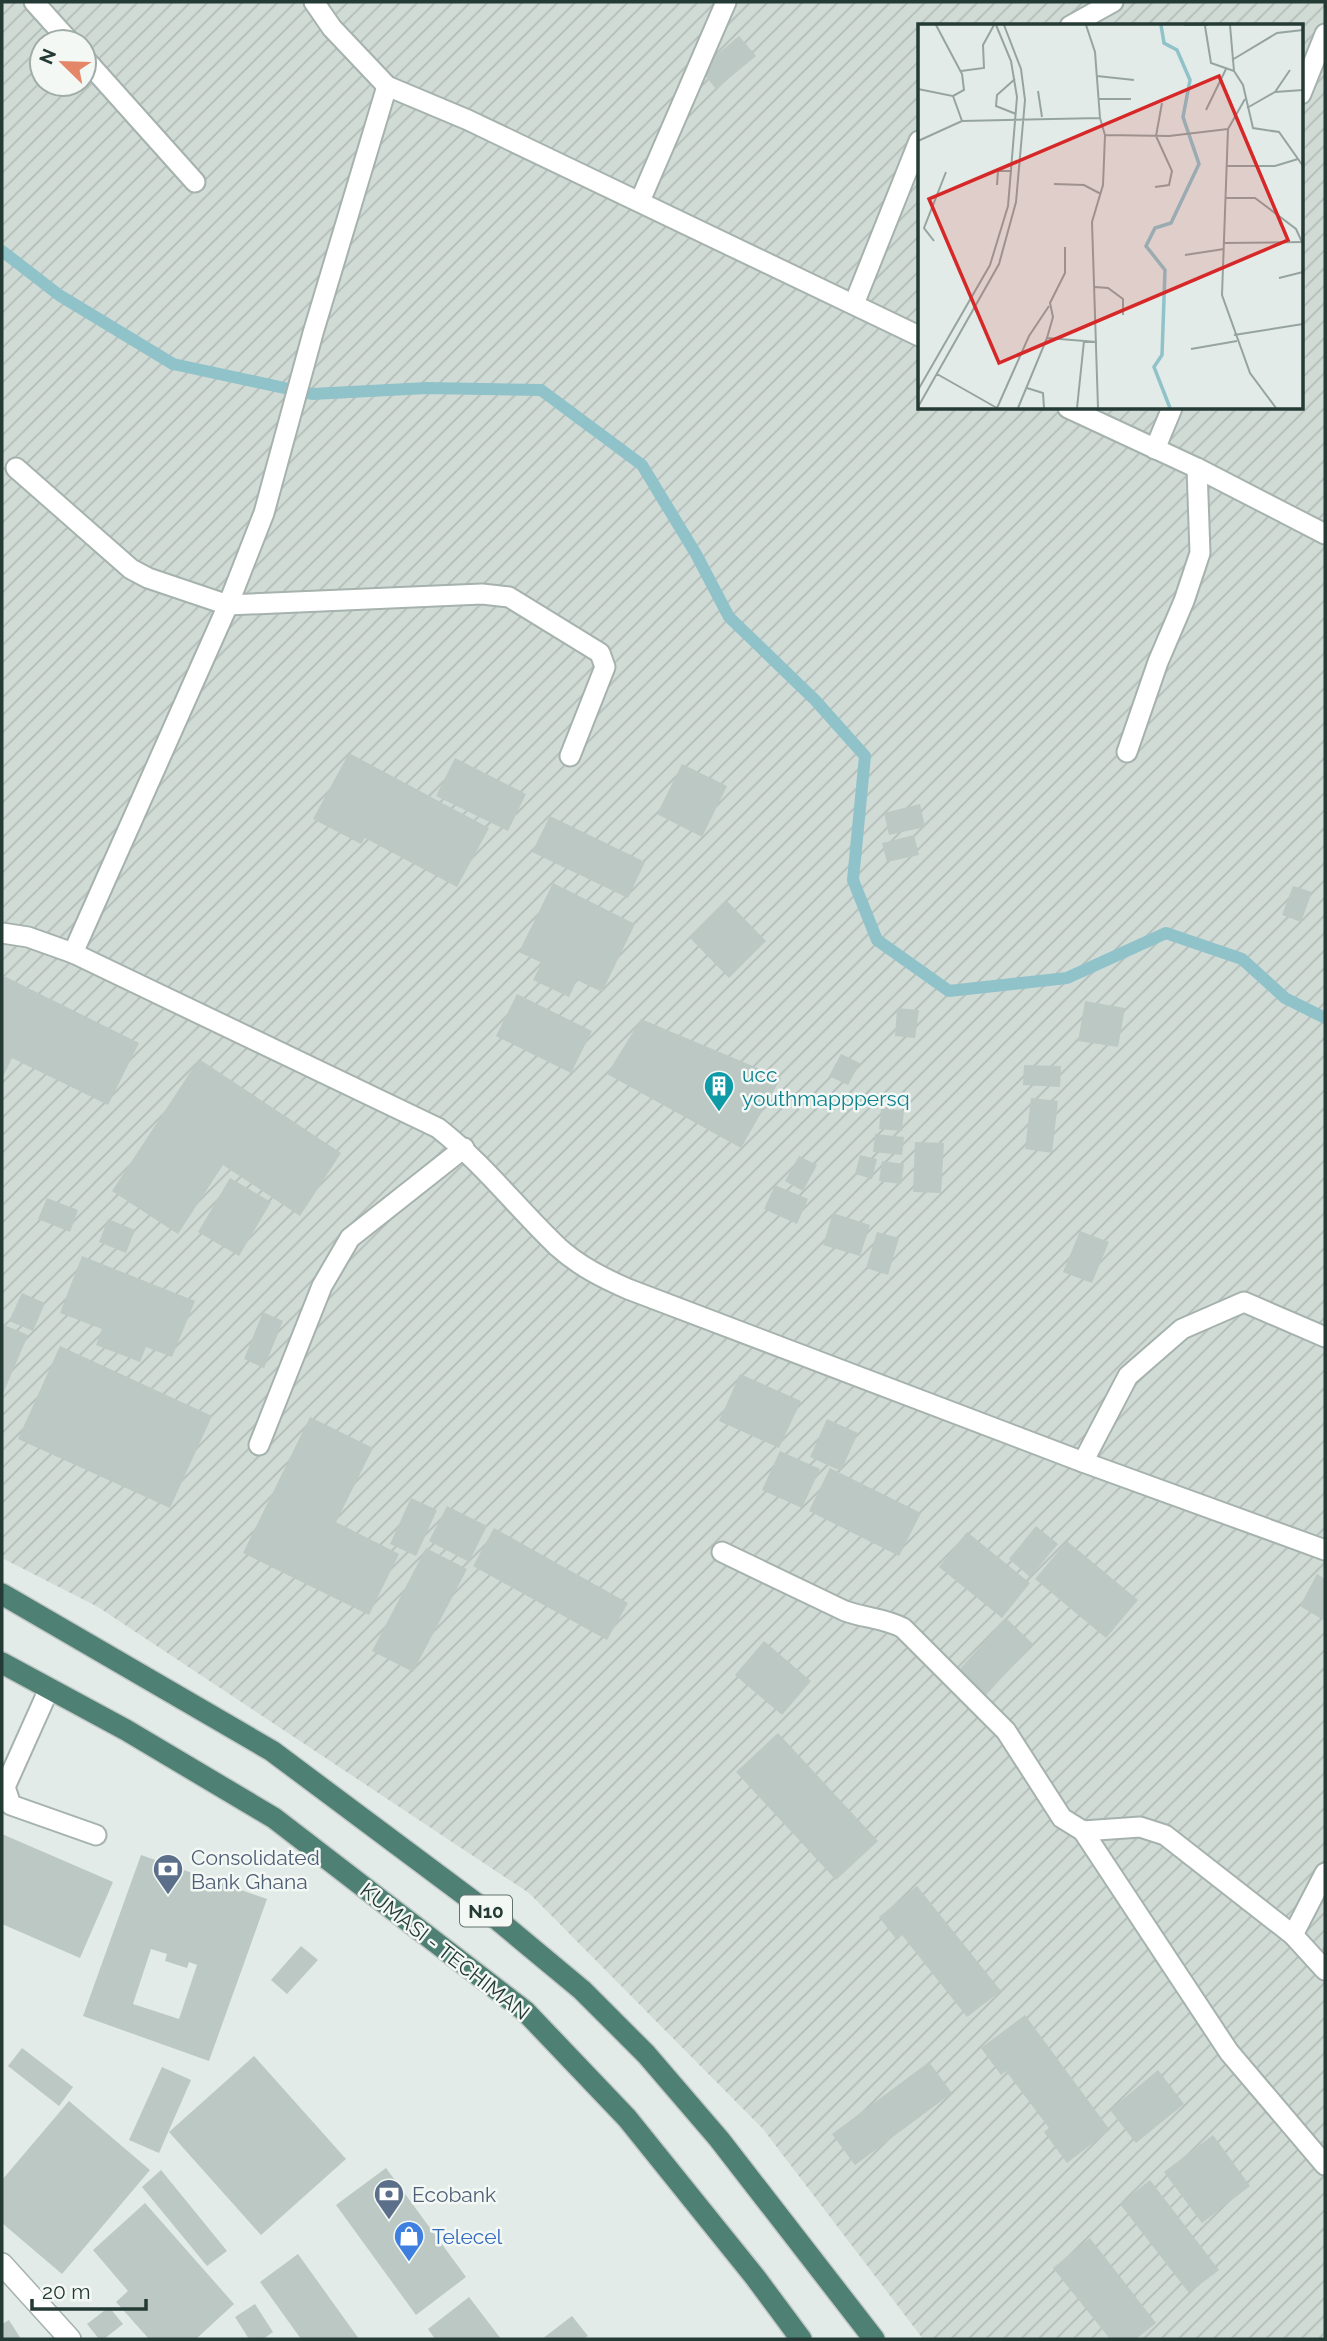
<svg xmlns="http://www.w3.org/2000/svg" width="1327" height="2341" font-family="Raleway,sans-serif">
<defs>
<pattern id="industrial-furrows" width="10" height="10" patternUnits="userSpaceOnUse" patternTransform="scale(1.75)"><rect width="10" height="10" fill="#d1dbd6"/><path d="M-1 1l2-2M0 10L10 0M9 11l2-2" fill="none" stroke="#b3bdb8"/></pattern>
</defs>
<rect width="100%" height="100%" fill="#e2ebe7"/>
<path fill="url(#industrial-furrows)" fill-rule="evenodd" d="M2,2h1323v2337h-402l-160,-210 -234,-236 -431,-286 -96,-49zM919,26h382v382h-382zM42,42h42v42h-42z"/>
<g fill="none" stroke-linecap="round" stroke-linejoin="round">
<polyline stroke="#90c2ca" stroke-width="12" points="2,251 59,295 173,364 312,394 427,388 541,390 642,465 696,554 729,617 815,700 865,756 853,880 877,940 949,991 1067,978 1166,933 1242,959 1285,998 1325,1018"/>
</g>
<g fill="#bbc8c3" fill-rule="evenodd">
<polygon points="739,36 756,56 716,89 700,69"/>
<polygon points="349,753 489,828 457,887 365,838 361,844 313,819"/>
<polygon points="455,758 526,794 508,831 436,796"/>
<polygon points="682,764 727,786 702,837 657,814"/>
<polygon points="920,804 925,827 889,835 884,813"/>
<polygon points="550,816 645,862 628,898 532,852"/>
<polygon points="914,835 919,855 887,862 882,843"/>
<polygon points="553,883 635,924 602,992 577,980 569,997 533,980 542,963 519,952"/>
<polygon points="1293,886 1312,892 1301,922 1282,915"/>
<polygon points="726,900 766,941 729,978 689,937"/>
<polygon points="2,975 139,1043 108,1105 12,1058 2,1079"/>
<polygon points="517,994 592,1031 571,1073 496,1036"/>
<polygon points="1085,1001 1125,1008 1118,1047 1078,1041"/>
<polygon points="897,1008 919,1010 915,1038 895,1036"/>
<polygon points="641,1019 781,1078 741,1148 607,1074"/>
<polygon points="841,1054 860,1063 848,1085 829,1076"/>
<polygon points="199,1059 341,1153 300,1216 223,1165 178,1234 112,1191"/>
<polygon points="1024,1065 1061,1066 1060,1087 1023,1085"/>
<polygon points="1031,1098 1058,1101 1052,1153 1025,1149"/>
<polygon points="881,1109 904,1110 902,1131 879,1129"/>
<polygon points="875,1134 904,1137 902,1155 873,1152"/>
<polygon points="915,1142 944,1143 941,1193 913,1192"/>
<polygon points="860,1155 877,1159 872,1179 855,1174"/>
<polygon points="799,1156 817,1165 803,1191 785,1181"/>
<polygon points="882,1161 904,1164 901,1184 879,1181"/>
<polygon points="230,1178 271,1202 239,1256 198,1232"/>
<polygon points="775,1185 808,1199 797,1224 764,1209"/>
<polygon points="47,1198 78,1210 70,1232 38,1219"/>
<polygon points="833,1213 870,1225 860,1256 823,1245"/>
<polygon points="108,1219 135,1230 126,1253 99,1242"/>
<polygon points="1080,1231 1109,1242 1092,1283 1063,1272"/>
<polygon points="877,1232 899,1238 888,1275 866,1268"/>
<polygon points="82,1256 195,1301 172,1357 146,1347 140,1362 96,1345 102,1329 60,1313"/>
<polygon points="22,1293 45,1303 33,1331 9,1321"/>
<polygon points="263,1312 283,1321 264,1368 244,1359"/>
<polygon points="2,1324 28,1335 2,1396"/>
<polygon points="60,1346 212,1416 170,1508 18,1439"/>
<polygon points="740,1374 801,1401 779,1448 719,1421"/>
<polygon points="310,1417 373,1448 336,1522 399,1554 369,1615 243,1553"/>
<polygon points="827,1419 858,1433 841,1471 810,1457"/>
<polygon points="780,1451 820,1469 802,1508 762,1490"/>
<polygon points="830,1468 921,1513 899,1556 809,1511"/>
<polygon points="411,1498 437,1510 416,1556 390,1544"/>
<polygon points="447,1506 487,1526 469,1562 429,1541"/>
<polygon points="1036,1526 1058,1544 1030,1577 1009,1559"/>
<polygon points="494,1528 628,1603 607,1640 473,1566"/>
<polygon points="967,1532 1030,1583 1002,1618 939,1567"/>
<polygon points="1067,1541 1138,1600 1106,1638 1035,1579"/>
<polygon points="426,1548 467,1569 413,1672 372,1651"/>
<polygon points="1317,1574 1325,1579 1325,1621 1300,1606"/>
<polygon points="1006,1618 1033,1644 986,1695 959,1670"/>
<polygon points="764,1641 811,1681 782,1715 735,1675"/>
<polygon points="778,1733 878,1841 836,1880 736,1772"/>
<polygon points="2,1834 113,1882 80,1958 2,1924"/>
<path d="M141,1855l126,44 -58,162 -126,-45zM151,1949l16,5 -2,7 22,7 2,-6 8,3 -18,54 -46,-15z"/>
<polygon points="917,1886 1001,1991 967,2017 902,1935 897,1940 879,1917"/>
<polygon points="301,1946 318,1960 287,1994 271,1980"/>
<polygon points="1025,2015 1110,2130 1067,2163 1044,2132 1049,2128 1006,2071 1001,2075 981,2048"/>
<polygon points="22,2048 73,2087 59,2106 8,2066"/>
<polygon points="254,2056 346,2159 261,2235 169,2132"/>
<polygon points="929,2062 952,2093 855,2165 832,2134"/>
<polygon points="162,2067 191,2080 159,2153 129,2140"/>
<polygon points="1158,2070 1184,2104 1136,2143 1110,2110"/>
<polygon points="69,2101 150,2170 62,2274 2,2223 2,2180"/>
<polygon points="1213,2135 1250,2186 1202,2223 1164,2172"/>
<polygon points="386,2168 466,2277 416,2315 336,2205"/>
<polygon points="161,2170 227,2251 207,2266 142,2187"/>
<polygon points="1150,2180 1219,2270 1189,2293 1120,2204"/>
<polygon points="145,2203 234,2304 196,2339 149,2339 116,2302 128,2291 93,2250"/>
<polygon points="1090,2238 1156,2323 1136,2339 1110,2339 1053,2268"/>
<polygon points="298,2254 359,2339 301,2339 260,2282"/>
<polygon points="469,2297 501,2339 435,2339 428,2329"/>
<polygon points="255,2304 273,2332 263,2339 249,2339 235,2317"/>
<polygon points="109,2307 123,2324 104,2339 99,2339 87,2324"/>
<polygon points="572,2316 588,2336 583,2339 542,2339"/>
<polygon points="9,2320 21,2339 2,2339 2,2324"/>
</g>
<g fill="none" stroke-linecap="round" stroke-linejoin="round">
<g stroke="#a5b2ae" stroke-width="23">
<g id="service">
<polyline points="34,2 70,42"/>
<polyline points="314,2 332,28 387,86 468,120 919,336"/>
<polyline points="1070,26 1113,2"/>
<polyline points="84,58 195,182"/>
<polyline points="1301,94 1325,34"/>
<polyline points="640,201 726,2"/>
<polyline points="854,304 919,141"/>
<polyline points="1068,408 1197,468 1325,534"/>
<polyline points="1155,449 1172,408"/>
<polyline points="16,468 131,569 148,578 228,605 482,594 509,597 600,653 605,667 570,756"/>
<polyline points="1127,752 1158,662 1184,601 1200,553 1197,468"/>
<path d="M2,933l26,4 45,16 365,175c46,36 79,80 120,119 21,19 45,31 70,42l455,173 242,88"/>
<polyline points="73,953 228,605 264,513 313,333 387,86"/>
<polyline points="259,1445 322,1286 350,1238 464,1148"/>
<polyline points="1083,1462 1128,1376 1182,1329 1244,1302 1325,1337"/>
<path d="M722,1552l123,59c19,7 39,7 58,17l103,103 56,87 21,13 57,-4 25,8 128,100 32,35"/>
<polyline points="49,1689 5,1787 11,1805 96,1835"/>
<polyline points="1083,1831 1229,2052 1325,2165"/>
<polyline points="1293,1935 1325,1873"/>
</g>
</g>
<g stroke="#a5b2ae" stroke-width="24">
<polyline id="minor" points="2,2264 70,2339"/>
</g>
<g stroke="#c2c8c6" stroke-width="24">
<g id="trunk">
<polyline points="2,1594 272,1751 493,1916 582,1990 646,2054 719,2139 874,2339"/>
<polyline points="2,1663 126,1730 274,1818 525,2011 627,2118 755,2277 801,2339"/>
</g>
</g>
<use href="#service" stroke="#fff" stroke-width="19"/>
<use href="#minor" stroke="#fff" stroke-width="21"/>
<use href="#trunk" stroke="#4f8074" stroke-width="21"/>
</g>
<defs>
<g id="building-pin" transform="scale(1.575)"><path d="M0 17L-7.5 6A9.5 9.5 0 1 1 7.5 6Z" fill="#0f9aa8" stroke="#f3f8f5"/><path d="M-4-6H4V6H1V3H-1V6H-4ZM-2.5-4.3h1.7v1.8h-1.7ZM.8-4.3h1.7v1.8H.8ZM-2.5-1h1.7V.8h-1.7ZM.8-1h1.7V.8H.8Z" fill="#fff"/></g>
<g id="bank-pin" transform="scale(1.575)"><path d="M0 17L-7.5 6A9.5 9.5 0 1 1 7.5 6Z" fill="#5c6f8a" stroke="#f3f8f5"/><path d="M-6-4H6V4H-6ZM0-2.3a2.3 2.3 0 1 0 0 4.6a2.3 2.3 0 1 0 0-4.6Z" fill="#fff"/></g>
<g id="shop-pin" transform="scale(1.575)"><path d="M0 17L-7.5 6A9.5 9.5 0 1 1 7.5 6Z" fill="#3f7fe0" stroke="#f3f8f5"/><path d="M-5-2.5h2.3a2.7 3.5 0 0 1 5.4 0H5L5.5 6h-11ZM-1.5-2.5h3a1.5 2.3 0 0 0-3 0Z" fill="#fff"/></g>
</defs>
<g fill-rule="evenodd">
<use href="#building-pin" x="719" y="1086"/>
<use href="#bank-pin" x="168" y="1869"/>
<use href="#bank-pin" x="389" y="2194"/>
<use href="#shop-pin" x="409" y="2236"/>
</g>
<g text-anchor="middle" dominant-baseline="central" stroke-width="5" stroke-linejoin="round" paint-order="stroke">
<rect fill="#f3f8f5" stroke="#62736e" stroke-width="2" x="460" y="1895.5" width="52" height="31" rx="5"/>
<g font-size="19" font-weight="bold" fill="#243a34">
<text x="486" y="1911">N10</text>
</g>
<g font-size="21" fill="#0d838f" stroke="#f3f8f5" text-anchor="start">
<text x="742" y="1074">ucc<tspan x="742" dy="24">youthmapppersq</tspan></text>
</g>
<g font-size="21" fill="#4e5e75" stroke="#f3f8f5" text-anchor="start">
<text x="191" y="1857">Consolidated<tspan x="191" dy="24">Bank Ghana</tspan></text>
<text x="412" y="2194">Ecobank</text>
</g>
<g font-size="21" fill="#243a34" stroke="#f3f8f5">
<text transform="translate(445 1951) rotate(38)">KUMASI - TECHIMAN</text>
</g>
<g font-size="21" fill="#366cbe" stroke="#f3f8f5" text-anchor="start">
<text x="432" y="2236">Telecel</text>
</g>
</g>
<g transform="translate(918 24)">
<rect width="385" height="385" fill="#e2ebe7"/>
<path fill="none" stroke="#90c2ca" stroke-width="3.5" d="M243,1l3,18 13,7 13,30 -7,37 16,47 -28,59 -16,5 -9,18 19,24 -3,85 -8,12 16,41"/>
<path fill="none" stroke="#96a49f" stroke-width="2" d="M18,1l26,49 2,16 -11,6M168,1l9,27 5,66M266,1h24M312,1l4,46 9,14 10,43 26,4 24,34M287,2l6,37 23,8M314,36l45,-27 26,-3M43,47l23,-3 -1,-23 11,-20M179,52l37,4M97,55l-18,16 -1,11 20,8M0,65l35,7 9,25M120,67l4,26M357,68l15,-22M180,75h33M327,75l-17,30 -6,166 28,78 26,35M329,84l28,-16 28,-2M288,86l20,-41M187,111l64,1 59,-7M0,117l44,-20 138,-3 5,17 -2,50 -11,37 6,186M309,142h48l23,-7M136,160l30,1 17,9M79,161l1,-14h14M237,163l14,-2 3,-14 -16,-35 6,-33M308,174h29l41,31 6,13M16,217l-10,-13 22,-56M306,219l79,-1M267,231l39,-6M361,254l24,-6M177,263l13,1 15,11v16M316,311l69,-11M129,314l50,4M273,325l46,-8M19,350l60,34M109,364l16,5 1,15M0,366l72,-125 18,-59 9,-109 -6,-36 -15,-36M0,383l81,-143 17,-62 9,-102 -4,-31 -17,-44M79,384l32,-72 20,-30M100,384l29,-70 6,-21 -3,-14 15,-30v-26M159,384l7,-67"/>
<path fill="#d62828" fill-opacity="0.15" stroke="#d62828" stroke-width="3.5" d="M301,52l69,164 -289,123 -70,-164z"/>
<rect width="385" height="385" fill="none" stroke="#243a34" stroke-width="3.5"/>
</g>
<rect width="1327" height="2341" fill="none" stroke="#243a34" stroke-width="7"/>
<g transform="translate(63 63) rotate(293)"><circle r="33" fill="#f3f8f5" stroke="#a0aca8" stroke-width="2"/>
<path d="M0-5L12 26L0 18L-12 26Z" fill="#e48668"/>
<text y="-10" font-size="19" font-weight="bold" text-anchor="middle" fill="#243a34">N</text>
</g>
<path d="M32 2299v10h114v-10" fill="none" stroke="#243a34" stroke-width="3.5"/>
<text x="42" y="2299" font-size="21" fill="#243a34" stroke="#f3f8f5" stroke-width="5" paint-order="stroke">20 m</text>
</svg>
